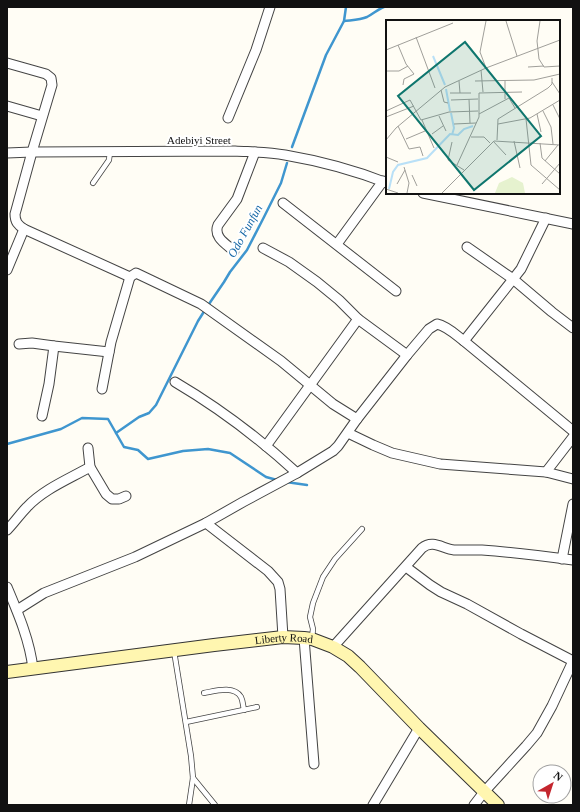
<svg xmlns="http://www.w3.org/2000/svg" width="580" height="812" font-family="Georgia,serif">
<rect width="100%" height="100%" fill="#fffdf5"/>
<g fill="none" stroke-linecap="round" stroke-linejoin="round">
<g stroke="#3f96cf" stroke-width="2.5">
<path d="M344,21c8,-1 16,-1 23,-4 6,-3 11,-8 17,-10"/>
<polyline points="292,147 326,55 344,21 346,7"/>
<polyline points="209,304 224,282 230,272 247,250 264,217 281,183 287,163"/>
<polyline points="116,433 139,417 149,413 156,405 198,321 205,310"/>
<polyline points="7,444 61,429 82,418 108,419 124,447 138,450 148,459 183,451 208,449 230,453 266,477 277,480"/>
<polyline points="286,482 307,485"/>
</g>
<g stroke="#444" stroke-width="6">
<g id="lane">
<polyline points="93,183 109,160 110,152"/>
<polyline points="312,638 313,629 310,617 313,603 323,577 335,559 362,529"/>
<polyline points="174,651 191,756 193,778 189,805"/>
<path d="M204,693c11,-2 30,-8 37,4 2,4 2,9 3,13"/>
<polyline points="186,722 257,707"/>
<polyline points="193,778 215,805"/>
</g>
</g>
<g stroke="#444" stroke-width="11">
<g id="street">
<path d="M7,63l39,11 5,4 1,7 -20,67 -17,62c0,8 3,11 9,15l106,48 6,-4 65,31 80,57 52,43 24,15"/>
<polyline points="7,106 42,116"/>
<polyline points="228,118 256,50 270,7"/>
<path d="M7,153l25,-1 203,-1c17,1 34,1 50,4 35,6 69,15 102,28"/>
<polyline points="423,193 573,224"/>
<polyline points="283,203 396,291"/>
<polyline points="337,244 383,181"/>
<polyline points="467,247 513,279 552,312 573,328"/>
<polyline points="263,248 289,262 317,282 339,300 358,319 407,355"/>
<path d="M234,251c-8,-7 -21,-14 -16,-26l19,-26 18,-47"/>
<polyline points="7,270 24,229"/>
<polyline points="464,341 521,269 546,218"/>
<polyline points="19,344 32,343 54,346 109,352"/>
<path d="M175,382c44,26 85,57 122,91"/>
<polyline points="102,389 111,342 130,277"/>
<polyline points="42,416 49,384 54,346"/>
<polyline points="348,433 373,445 392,453 440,464 546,472 573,479"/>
<polyline points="266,446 358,319"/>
<polyline points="88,448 90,467 106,494 112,499 119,499 126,496"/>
<polyline points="546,472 573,437"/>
<polyline points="206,523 268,571 278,582 280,589 283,637"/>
<path d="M7,530c7,-7 13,-16 20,-23 17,-18 42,-28 63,-40"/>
<polyline points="562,559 573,504"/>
<polyline points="406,567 430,585 441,592 467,604 521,634 573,661"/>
<path d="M7,587c11,26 23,54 26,82"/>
<path d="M17,610l27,-17 91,-36 71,-34 37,-21 54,-29 36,-22 5,-5 19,-27 50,-64 22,-26 8,-5c10,2 19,11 27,17l109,90"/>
<polyline points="304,638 314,764"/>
<path d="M333,647l89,-99c11,-9 21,1 32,2 9,0 19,0 28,0 30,2 61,6 91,10"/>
<polyline points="373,805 419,728"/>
<polyline points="474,805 484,792 526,746 537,733 552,706 573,661"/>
</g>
</g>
<g stroke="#333" stroke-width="14">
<g id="secondary">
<path id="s1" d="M7,672l207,-27 69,-8 21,1 8,1 21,8 15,9 12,11 59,61 79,77"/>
</g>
</g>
<use href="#lane" stroke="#fff" stroke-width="4.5"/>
<use href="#street" stroke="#fff" stroke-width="9"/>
<use href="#secondary" stroke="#fff6b0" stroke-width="12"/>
</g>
<g text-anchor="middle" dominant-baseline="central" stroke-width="4" stroke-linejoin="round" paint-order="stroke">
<g font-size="11" fill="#111" stroke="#fff">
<text x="199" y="140">Adebiyi Street</text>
<text stroke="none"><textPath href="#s1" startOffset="279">Liberty Road</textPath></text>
</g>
<g font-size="12" font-style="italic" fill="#1768a6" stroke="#fff">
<text transform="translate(245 231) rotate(-61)">Odo Funfun</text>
</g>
</g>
<g transform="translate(386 20)">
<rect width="174" height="174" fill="#fffdf5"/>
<path d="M126,157l11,6 2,10h-30l4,-10z" fill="#e6f2cf"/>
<path fill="none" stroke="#b9e0f7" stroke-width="2" d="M47,36l12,29M60,69l4,22M65,93l3,15 -2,7M3,169l4,-17 5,-7 29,-7 23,-24 8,1 6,-6 9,-3"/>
<path fill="none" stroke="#a09f9a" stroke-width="1" d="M100,1l-6,31 6,16M120,1l11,35M154,1l-3,20 2,18 5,8 16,-1M30,17l19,51M12,25l8,19 8,10 -10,5 -1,6M0,30l67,-27M142,47l16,-1M95,50l2,22M0,51h13l9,-5M119,60v19M73,61l1,12M89,61l59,-1 26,-6M166,62l8,12M55,70l3,12 4,1M64,73h21M83,79l1,24M65,80l27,-1M167,85l7,14M0,91l24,-11 11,20 28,-8 29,-1M157,91l8,16 2,17M93,94l30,-16 6,10M151,94l4,18M53,96l7,15M0,97l28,-11M140,99l5,46 29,25M36,100l12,28M68,104l22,-1M112,104l32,-6 30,-18M12,106l11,23 11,-2 3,9M46,114l11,-8M85,117h13l6,6M20,119l19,-8M0,120l10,-12 49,-41 41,-19 74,-28M111,120l1,-21 50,-31 4,-4v-6M107,121l13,14M128,121l6,27M66,122l-4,18 16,10M154,123l2,15 18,16M0,137l12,5M159,141l13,-16M71,145l22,-48v-24l43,-1M18,147l5,16 -2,10M26,155l5,11M11,164l8,-14M156,164l18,-21M0,169l12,4M56,173l52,-52 66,4"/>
<path fill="#0f766e" fill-opacity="0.15" stroke="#0f766e" stroke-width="2" d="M79,22l76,94 -67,54 -76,-94z"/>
<rect width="174" height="174" fill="none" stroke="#111" stroke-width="2"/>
</g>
<rect width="580" height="812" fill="none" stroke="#111111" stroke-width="16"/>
<g transform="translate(552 784) rotate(39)"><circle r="19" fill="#ffffff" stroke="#a0a0a0"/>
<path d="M0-3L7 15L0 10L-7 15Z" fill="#c4262e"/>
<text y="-6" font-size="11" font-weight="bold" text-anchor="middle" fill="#111111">N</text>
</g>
</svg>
